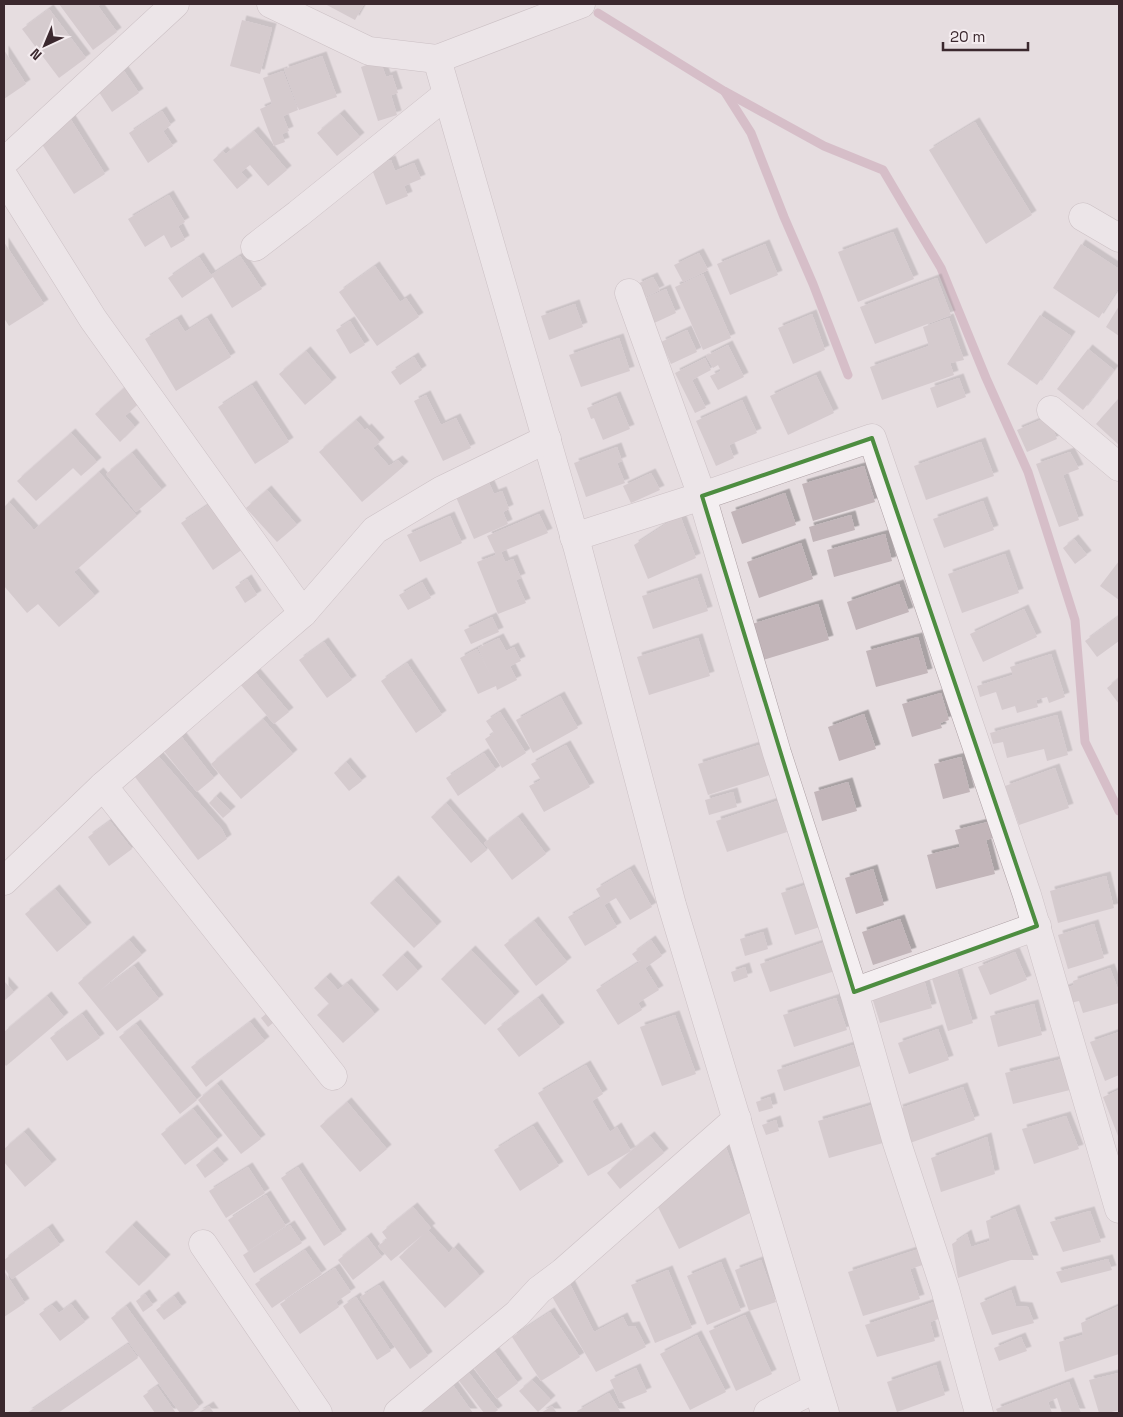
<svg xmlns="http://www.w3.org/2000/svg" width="1123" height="1417" font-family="'Space Grotesk',sans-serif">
<defs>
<filter id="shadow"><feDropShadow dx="4.5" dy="-4.5" stdDeviation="0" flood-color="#0004"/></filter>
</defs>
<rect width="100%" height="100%" fill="#e6dde0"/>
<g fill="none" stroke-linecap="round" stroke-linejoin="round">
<g stroke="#c49aac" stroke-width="9">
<polyline points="598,13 724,91 824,146 883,170 941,268 986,378 1028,472 1075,620 1085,742 1119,811"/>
<polyline points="725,92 751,133 784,217 813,284 848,375"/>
</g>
</g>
<g fill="#c2b5b9" filter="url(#shadow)">
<polygon points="59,4 101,4 98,6 117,32 93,50"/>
<polygon points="325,4 364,4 355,20"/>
<polygon points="49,9 86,58 59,78 22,29"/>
<polygon points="242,20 272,28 260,74 230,66"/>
<polygon points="4,50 26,84 4,99"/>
<polygon points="322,56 337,97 299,110 284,69"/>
<polygon points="380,60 386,77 392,75 398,93 391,95 397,115 378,121 361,67"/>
<polygon points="120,65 139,93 112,112 93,83"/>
<polygon points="283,71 298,110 283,116 289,131 282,134 285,142 274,146 260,109 272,104 263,78"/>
<polygon points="162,111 171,125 163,131 173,146 148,163 129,133"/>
<polygon points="340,114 360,137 337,156 317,133"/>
<polygon points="68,115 105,174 74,194 36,135"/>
<polygon points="975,122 1032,215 986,244 929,150"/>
<polygon points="254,131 287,170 268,186 250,165 241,172 248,180 237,189 213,160 223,151 226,154"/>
<polygon points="391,160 395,171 414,163 421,179 404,186 408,196 386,205 371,167"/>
<polygon points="169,195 185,222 178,226 185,240 171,248 164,235 145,247 128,219"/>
<polygon points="893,232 914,279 858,302 838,252"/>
<polygon points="4,242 44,304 9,326 4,318"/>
<polygon points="765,244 778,275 730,295 717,264"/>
<polygon points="1081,244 1119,269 1119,287 1099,318 1053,288"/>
<polygon points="699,253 708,270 683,282 674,265"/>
<polygon points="240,256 262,289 232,308 213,277 182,298 168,278 199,257 211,275"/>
<polygon points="375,266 400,302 406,298 419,317 377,346 339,292"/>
<polygon points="703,274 731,338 703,350 675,287"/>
<polygon points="653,277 660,290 643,298 637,284"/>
<polygon points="937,278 951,315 875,344 860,307"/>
<polygon points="666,289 676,313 652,324 641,300"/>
<polygon points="575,304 583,327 549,340 541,316"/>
<polygon points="1119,306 1119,336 1106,327"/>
<polygon points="812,314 825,350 793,364 778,328"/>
<polygon points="1040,315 1071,336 1037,385 1007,364"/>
<polygon points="207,318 231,357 176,391 145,339 177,319 185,332"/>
<polygon points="949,318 964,360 950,363 954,375 882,400 870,367 929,346 923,327"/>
<polygon points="350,321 365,345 350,354 336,330"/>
<polygon points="687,330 697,352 671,364 661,342"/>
<polygon points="619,338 630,371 581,387 569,355"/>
<polygon points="728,345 744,377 718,390 710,376 721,371 718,365 713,368 706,356"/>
<polygon points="1088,349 1114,370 1083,410 1057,389"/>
<polygon points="306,351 332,382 305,405 279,374"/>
<polygon points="414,357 422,370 400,385 391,372"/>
<polygon points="705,358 711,370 692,380 706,408 695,413 675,373"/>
<polygon points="816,375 834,413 788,435 770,396"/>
<polygon points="959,378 966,397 937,408 930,388"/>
<polygon points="133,380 147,396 125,416 135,427 120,442 95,414"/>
<polygon points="252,385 289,442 255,464 218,407"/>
<polygon points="426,395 441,425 456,418 471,448 443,461 414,401"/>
<polygon points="616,396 630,429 603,440 594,418 591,419 587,408"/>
<polygon points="1119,398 1119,445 1096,424"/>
<polygon points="742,400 757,433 729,445 734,458 716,466 696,421"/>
<polygon points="1048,417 1057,439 1027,452 1017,430"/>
<polygon points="356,420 365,430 367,428 380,442 373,448 389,466 398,460 404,466 362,502 319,452"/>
<polygon points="71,433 97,462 81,476 73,468 36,501 17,481"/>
<polygon points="981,442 994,476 926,500 914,466"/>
<polygon points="617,447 622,461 617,463 625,483 586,497 574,463"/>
<polygon points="1070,452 1079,469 1063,475 1079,520 1059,527 1036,464"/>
<polygon points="132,453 162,490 136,512 106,474"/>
<polygon points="864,466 875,502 813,521 802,484"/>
<polygon points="99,472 137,516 74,572 95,596 59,627 38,604 27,613 4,586 4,507 9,502 34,530"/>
<polygon points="651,473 660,490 631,503 623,486"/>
<polygon points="486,476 494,494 502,491 509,509 503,512 508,524 474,539 453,490"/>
<polygon points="267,490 297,525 277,542 246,508"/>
<polygon points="785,493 796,525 742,544 731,512"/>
<polygon points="983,501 994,530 944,548 933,519"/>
<polygon points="211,503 243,549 213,570 181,523"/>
<polygon points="539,514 548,533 501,552 505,562 513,559 521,578 516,580 526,603 498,614 477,562 496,555 487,536"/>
<polygon points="680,515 696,558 648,579 634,545"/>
<polygon points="851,515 855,530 813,542 809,527"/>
<polygon points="450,516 462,543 420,562 407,535"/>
<polygon points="885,534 892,561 834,577 827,550"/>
<polygon points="1074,539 1087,555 1075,564 1063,548"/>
<polygon points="801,543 813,579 759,598 747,562"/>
<polygon points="1005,554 1019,593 962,613 948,574"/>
<polygon points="1119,561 1119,600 1100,586"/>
<polygon points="697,578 708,611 653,629 642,596"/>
<polygon points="247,579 257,595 245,603 235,587"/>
<polygon points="422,582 431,598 408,610 399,595"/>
<polygon points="899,584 909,612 856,630 847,602"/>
<polygon points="818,604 829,640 763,660 752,624"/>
<polygon points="1024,609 1037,637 983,662 970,634"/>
<polygon points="1119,616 1119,641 1097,657 1085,641"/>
<polygon points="492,617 499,632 471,644 464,630"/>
<polygon points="918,637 928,673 876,687 866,651"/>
<polygon points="499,638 506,651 514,647 521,661 510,666 517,680 497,690 496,686 478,694 460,658 477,649 491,676 478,648"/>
<polygon points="698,638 710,676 649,695 637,657"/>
<polygon points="324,642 352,680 327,698 299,660"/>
<polygon points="1051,654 1065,697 1049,703 1047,697 1036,700 1038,707 1017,713 1015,706 1002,710 996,692 980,697 977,686 1013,675 1010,667"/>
<polygon points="407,663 442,715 416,733 381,681"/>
<polygon points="254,671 289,712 274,724 240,684"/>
<polygon points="1119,678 1119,704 1107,688"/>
<polygon points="941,693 949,720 940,723 942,728 912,737 902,704"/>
<polygon points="560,696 578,728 533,753 516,720"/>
<polygon points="500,712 526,753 502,768 485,739 494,733 486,721"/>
<polygon points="864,714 876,749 839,761 828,727"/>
<polygon points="1057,715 1068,755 1047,761 1044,749 1007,758 1003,742 993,744 990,733"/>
<polygon points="263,719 293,754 241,799 211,764"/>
<polygon points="177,731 214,778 197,792 159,745"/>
<polygon points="766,743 776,773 708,795 698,764"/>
<polygon points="566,745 590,787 544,812 529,786 541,780 531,764"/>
<polygon points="153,750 222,829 227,839 198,860 132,773"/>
<polygon points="484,753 496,770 458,796 446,778"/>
<polygon points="961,757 970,792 943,799 934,764"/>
<polygon points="346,762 362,781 349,791 334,773"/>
<polygon points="1055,768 1069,808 1019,825 1005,786"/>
<polygon points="848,782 857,811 822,821 814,792"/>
<polygon points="733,792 737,807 709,815 705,800"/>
<polygon points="216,796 231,811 223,818 209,803"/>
<polygon points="777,801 787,832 727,852 716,821"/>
<polygon points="446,803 487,850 471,863 431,817"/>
<polygon points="518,817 546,854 512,880 484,843"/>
<polygon points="110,821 132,849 109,866 88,837"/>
<polygon points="992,821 996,837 986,840 995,874 936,889 927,855 960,847 955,830"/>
<polygon points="630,869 652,907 630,920 616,898 604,905 617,927 585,946 568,917 601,898 596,889"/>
<polygon points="873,869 884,905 856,914 845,878"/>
<polygon points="1106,876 1114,908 1058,923 1050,891"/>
<polygon points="394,880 437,926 414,948 370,903"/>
<polygon points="815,882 829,924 795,935 781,893"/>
<polygon points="55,889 87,927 57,952 25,914"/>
<polygon points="900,919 912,952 873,965 862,932"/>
<polygon points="534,921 567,962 536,986 504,945"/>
<polygon points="1094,924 1104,958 1068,969 1058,935"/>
<polygon points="763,932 768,949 745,956 740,939"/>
<polygon points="129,940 142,955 97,993 134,966 159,999 117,1031 78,983"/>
<polygon points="651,940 662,956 645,968 659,990 638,1003 642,1010 618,1025 596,990 641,961 640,960 638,962 632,954"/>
<polygon points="828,941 838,970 770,992 760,964"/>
<polygon points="471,950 515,996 485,1025 441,979"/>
<polygon points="1015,952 1027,980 990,995 978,967"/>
<polygon points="403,955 418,971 397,991 382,975"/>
<polygon points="955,964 973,1023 948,1031 930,972"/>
<polygon points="745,967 748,977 734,982 731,972"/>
<polygon points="1110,968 1119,992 1119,1003 1083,1013 1079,1001 1066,1004 1062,990 1074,985 1073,981"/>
<polygon points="923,976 932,1008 880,1023 870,991"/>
<polygon points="326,977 338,990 347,983 375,1014 343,1043 317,1015 329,1004 314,988"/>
<polygon points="4,981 14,992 4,1001"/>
<polygon points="47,996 64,1017 6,1066 4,1063 4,1032"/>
<polygon points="538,998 560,1027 519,1057 497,1029"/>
<polygon points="836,998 847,1030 794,1047 783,1015"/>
<polygon points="1034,1004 1042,1035 998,1047 990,1016"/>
<polygon points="272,1009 279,1018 268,1027 261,1018"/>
<polygon points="82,1014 100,1038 67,1061 50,1038"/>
<polygon points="675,1015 696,1074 662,1086 640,1027"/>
<polygon points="250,1022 265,1041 206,1087 191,1067"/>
<polygon points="136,1024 197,1100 180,1114 119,1037"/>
<polygon points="938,1029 949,1060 909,1074 898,1043"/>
<polygon points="1119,1032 1119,1075 1105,1081 1090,1042"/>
<polygon points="853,1045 860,1066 784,1091 777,1070"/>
<polygon points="1062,1059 1070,1090 1013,1104 1005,1073"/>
<polygon points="586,1065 603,1094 592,1101 610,1132 617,1127 631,1151 588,1176 538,1093"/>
<polygon points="217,1084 261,1139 241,1154 198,1100"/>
<polygon points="963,1087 975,1120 910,1143 898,1109"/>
<polygon points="1119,1090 1119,1135 1118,1136 1103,1097"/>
<polygon points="770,1097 773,1108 759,1112 756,1102"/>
<polygon points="347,1102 387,1149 360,1172 320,1126"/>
<polygon points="872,1105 883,1143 829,1158 818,1121"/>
<polygon points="193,1109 218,1140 185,1165 161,1134"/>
<polygon points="1066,1116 1079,1149 1034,1164 1022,1129"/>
<polygon points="776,1120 779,1131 766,1135 762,1125"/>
<polygon points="533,1126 559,1166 520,1191 494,1150"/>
<polygon points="24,1132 52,1164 25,1187 4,1162 4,1149"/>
<polygon points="650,1136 664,1153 620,1189 607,1173 631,1151"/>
<polygon points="987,1137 995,1174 941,1192 931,1158"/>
<polygon points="723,1139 750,1213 679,1249 652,1195"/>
<polygon points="213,1151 224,1164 205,1178 196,1165"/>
<polygon points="248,1167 265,1193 226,1218 209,1191"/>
<polygon points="298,1167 342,1234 324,1246 281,1178"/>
<polygon points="266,1195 286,1226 248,1251 228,1220"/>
<polygon points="413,1207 431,1228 428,1230 449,1253 454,1247 480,1276 445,1308 399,1257 425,1233 391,1261 378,1246 387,1239 382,1232"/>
<polygon points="1015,1209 1034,1260 1011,1260 958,1278 952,1244 967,1234 971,1247 990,1241 986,1221"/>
<polygon points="1090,1211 1101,1242 1063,1252 1050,1222"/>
<polygon points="132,1225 166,1259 139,1286 105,1252"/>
<polygon points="290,1225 302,1243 254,1273 243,1255"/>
<polygon points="48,1228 60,1245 12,1279 4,1268 4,1260"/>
<polygon points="367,1237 382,1257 353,1280 338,1260"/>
<polygon points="925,1247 926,1264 910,1269 920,1299 863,1316 848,1272"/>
<polygon points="305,1250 322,1274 272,1308 255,1284"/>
<polygon points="1108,1259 1112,1270 1061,1283 1056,1272"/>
<polygon points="761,1260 776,1302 749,1311 735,1270"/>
<polygon points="721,1262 741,1311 707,1325 687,1276"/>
<polygon points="335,1268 351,1292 336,1302 339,1307 300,1334 280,1304"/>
<polygon points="668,1270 692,1328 655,1343 631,1285"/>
<polygon points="4,1271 25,1303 4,1317"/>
<polygon points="567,1278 594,1332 623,1317 628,1327 635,1326 646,1347 596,1372 547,1288"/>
<polygon points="379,1285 428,1356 410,1369 360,1297"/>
<polygon points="1011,1290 1016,1306 1028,1307 1034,1323 992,1335 980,1303"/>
<polygon points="145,1294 153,1305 143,1312 136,1301"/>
<polygon points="174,1296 182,1307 164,1320 156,1310"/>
<polygon points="356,1297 391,1351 377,1360 343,1306"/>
<polygon points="943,1299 950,1315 930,1322 935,1341 877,1357 865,1325"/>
<polygon points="71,1304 85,1322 60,1341 39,1314 52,1305 59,1313"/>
<polygon points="126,1306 199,1407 191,1413 180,1413 111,1318"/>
<polygon points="1119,1306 1119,1354 1065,1372 1059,1342 1083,1335 1081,1323"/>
<polygon points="550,1312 580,1357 541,1381 512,1337"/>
<polygon points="745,1315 772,1374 736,1391 709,1331"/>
<polygon points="697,1335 726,1392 690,1410 660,1354"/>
<polygon points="1021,1337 1027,1351 999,1361 994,1348"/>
<polygon points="128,1344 138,1358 58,1413 27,1413"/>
<polygon points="494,1351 518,1383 497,1399 473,1367"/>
<polygon points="936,1365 945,1395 897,1412 887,1382"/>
<polygon points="636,1368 647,1392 620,1403 610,1380"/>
<polygon points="466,1369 498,1410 494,1413 484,1413 456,1377"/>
<polygon points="1119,1373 1119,1410 1108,1413 1099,1413 1089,1380"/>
<polygon points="532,1380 551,1400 538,1412 519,1391"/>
<polygon points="450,1381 473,1413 412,1413"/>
<polygon points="1069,1382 1081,1413 1062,1413 1057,1398 1048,1402 1052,1413 998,1413 996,1409"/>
<polygon points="157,1386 176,1413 155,1413 143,1396"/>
<polygon points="609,1393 621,1413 578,1413 577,1411"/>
<polygon points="209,1406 214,1413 198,1413"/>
<polygon points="552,1406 557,1413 541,1413"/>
</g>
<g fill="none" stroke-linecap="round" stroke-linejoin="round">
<g stroke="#ac9fa3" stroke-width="29">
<g id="minor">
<polyline points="271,4 369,51 437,59"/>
<polyline points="581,4 437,59 578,549 672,905 825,1413"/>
<polyline points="4,162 175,4"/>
<polyline points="4,177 93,319 303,613"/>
<polyline points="1083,217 1119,238"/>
<polyline points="255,247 298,214 446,95"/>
<polyline points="629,293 702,496 777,753 854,992"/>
<polyline points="1051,410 1119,467"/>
<polyline points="574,537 702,496 872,438 1027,895 1119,1209"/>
<polyline points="103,786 333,1076"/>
<polyline points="4,881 103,786 303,613 375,530 442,490 547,439"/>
<polyline points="203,1244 318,1413"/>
<polyline points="398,1413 517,1314 539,1290 563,1272 737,1119"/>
<polyline points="768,1413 816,1388"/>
<polyline points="979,1413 945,1289 897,1143 854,992 1037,926"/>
</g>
</g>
<use href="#minor" stroke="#f4eff1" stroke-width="28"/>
</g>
<path d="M0 0H1123V1417H0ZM872,438l165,488 -183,66 -152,-496z" fill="#e6dde0" fill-opacity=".55" fill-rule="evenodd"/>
<path fill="none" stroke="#4d8d40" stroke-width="4" stroke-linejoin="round" d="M872,438l165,488 -183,66 -152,-496z"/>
<rect width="1123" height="1417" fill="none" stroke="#3b282e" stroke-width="10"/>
<g transform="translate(45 45) rotate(224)" stroke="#f4ecef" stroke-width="4" paint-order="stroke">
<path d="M0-4L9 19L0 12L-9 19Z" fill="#3b282e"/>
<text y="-8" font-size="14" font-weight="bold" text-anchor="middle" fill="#3b282e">N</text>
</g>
<path d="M943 42v8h85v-8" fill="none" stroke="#3b282e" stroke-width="2.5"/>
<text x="950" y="42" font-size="15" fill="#3b282e" stroke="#f4ecef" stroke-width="4" paint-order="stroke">20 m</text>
</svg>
